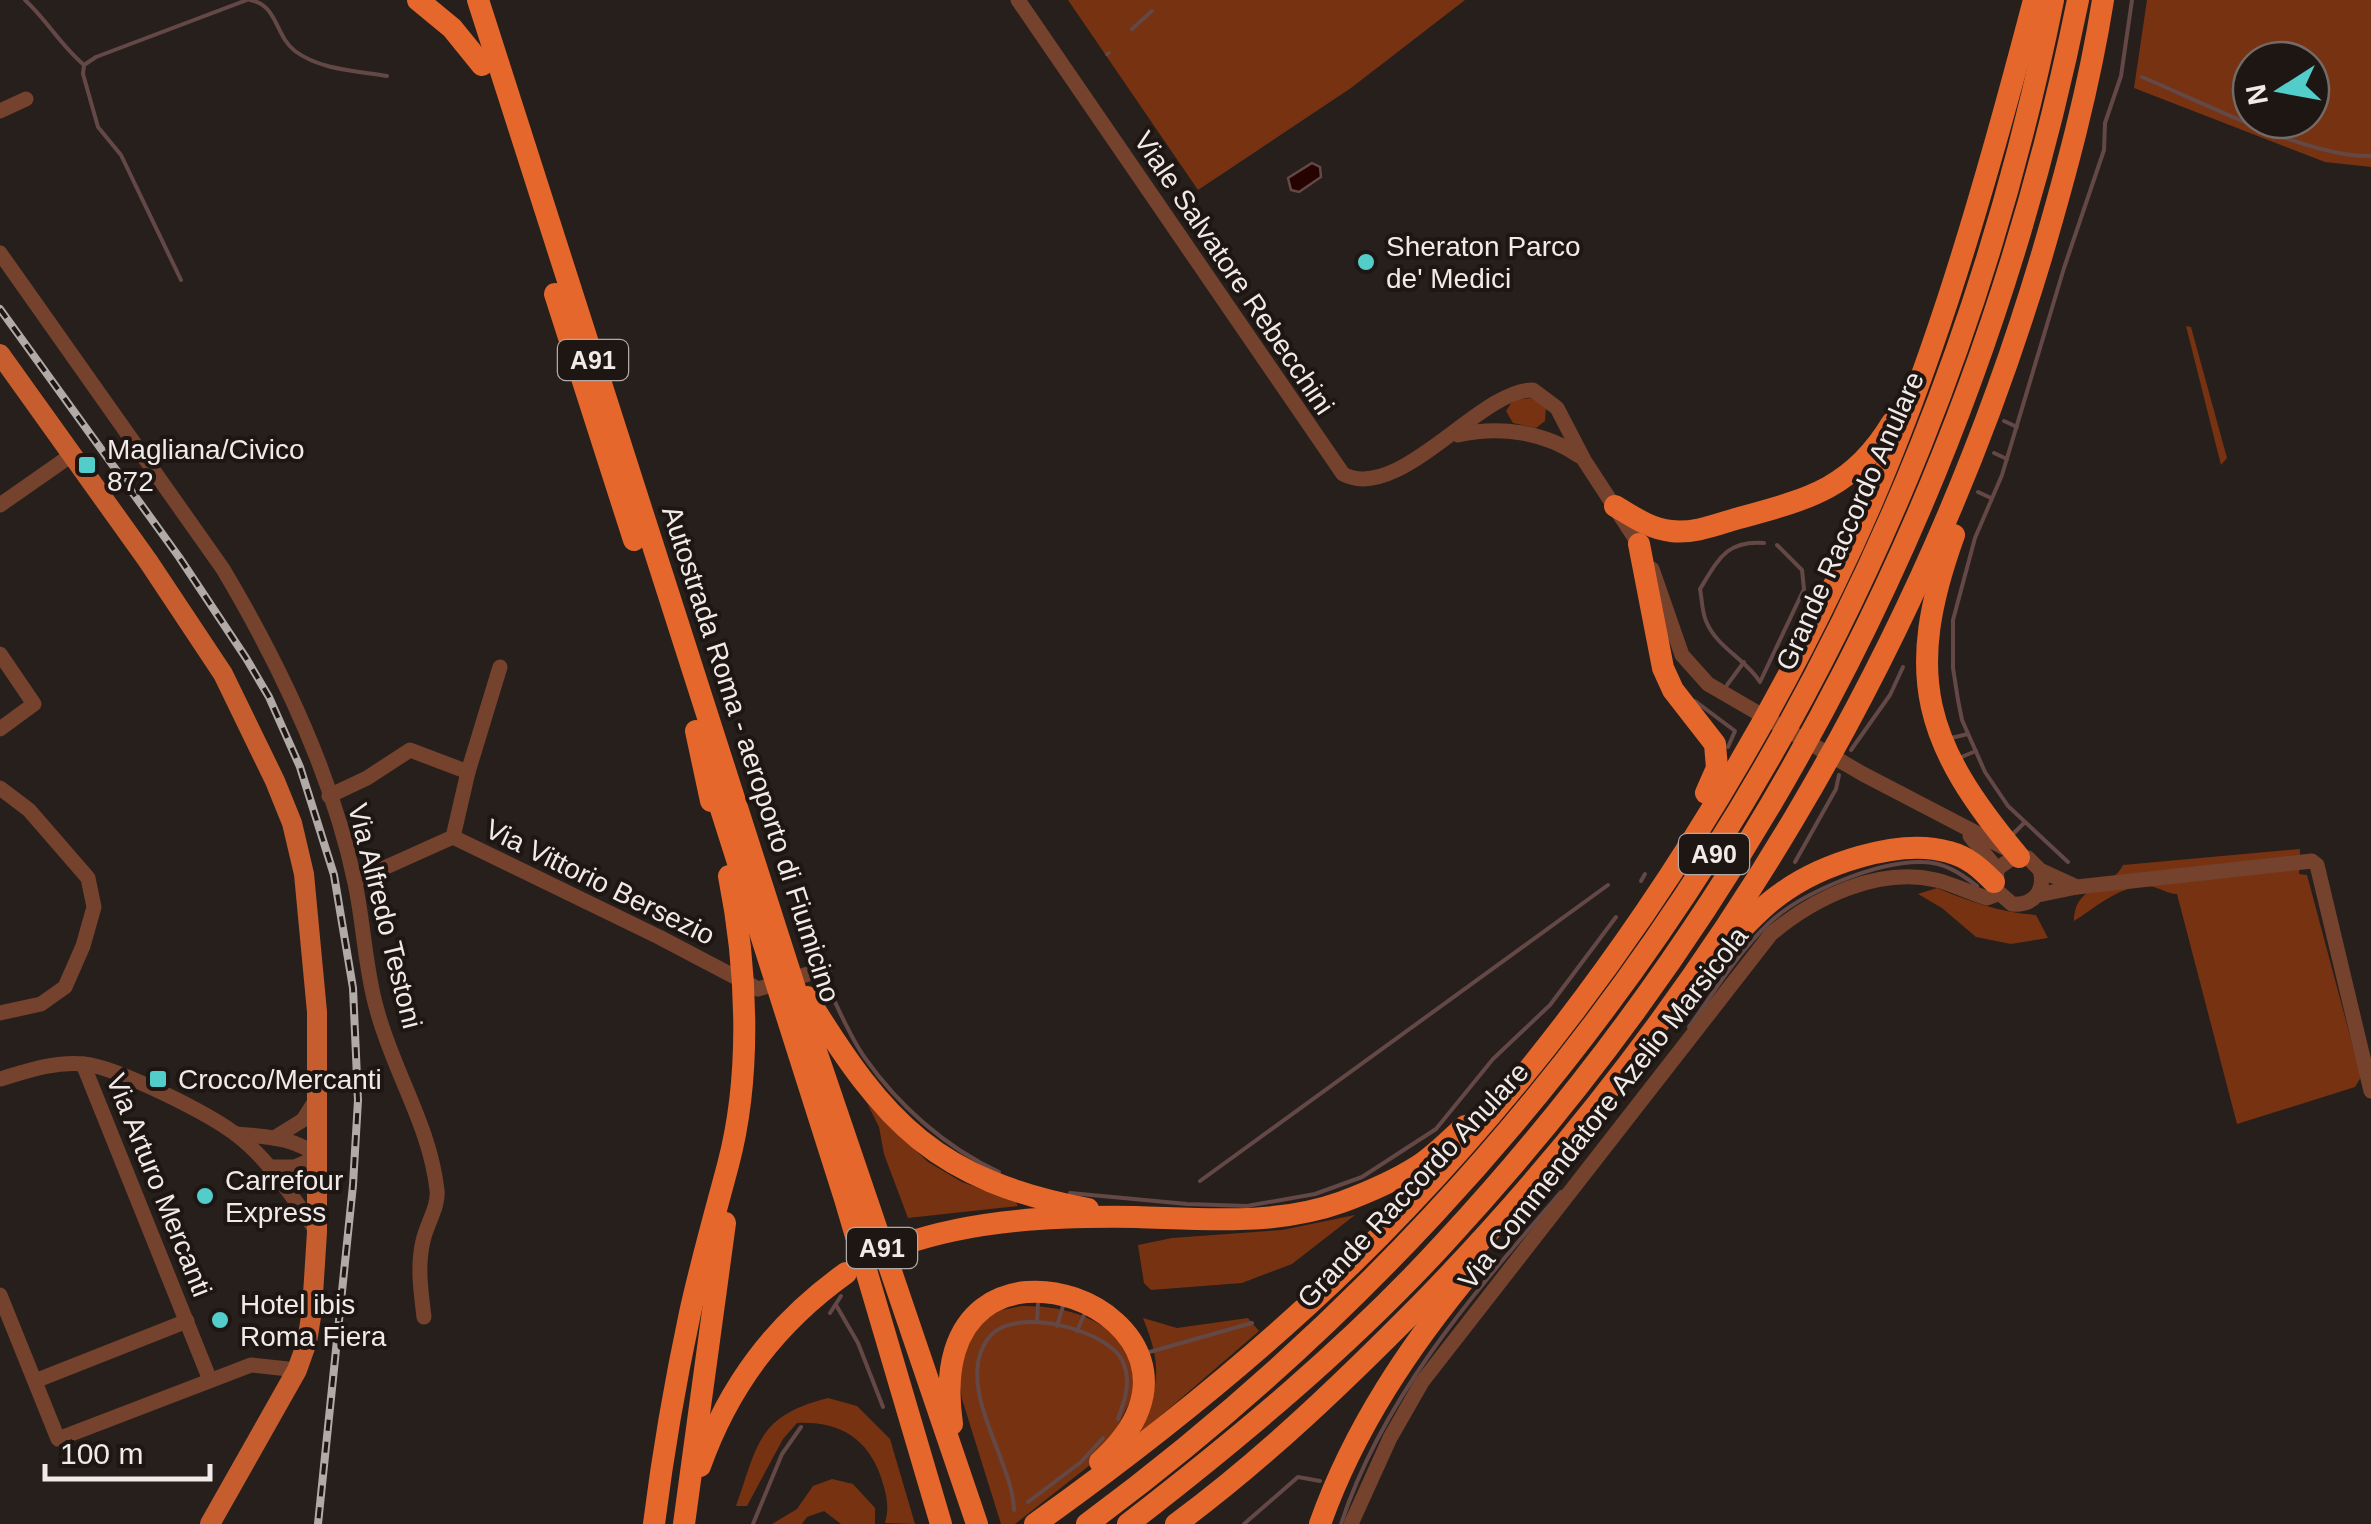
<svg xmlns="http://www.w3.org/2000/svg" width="2371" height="1524" font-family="Helvetica,sans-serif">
<rect width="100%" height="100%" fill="#271f1c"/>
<g fill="#773211" fill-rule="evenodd">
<polygon points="1068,0 1465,0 1351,88 1198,190"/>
<path d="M2147,0h224v167l-46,-5 -191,-74zM2251,60h60v60h-60z"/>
<polygon points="2186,326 2191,327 2227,458 2221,465"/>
<polygon points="1532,398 1546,407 1545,421 1536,428 1513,423 1506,411 1513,400"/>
<path d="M2300,849l-1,25 8,1 54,202 -6,10 -118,37 -60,-230c-10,0 -20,-8 -30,-8 -27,-1 -52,22 -73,35 1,-38 36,-30 49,-56z"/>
<path d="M1937,888c31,13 65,25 99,27l12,23 -37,6 -35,-7 -34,-29 -24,-14z"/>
<polygon points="868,1105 928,1162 962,1182 1015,1201 1018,1206 908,1218 884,1154 879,1127"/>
<polygon points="1355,1215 1292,1264 1242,1283 1151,1290 1144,1283 1138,1245 1172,1238 1282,1230"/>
<path d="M1021,1306c39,-1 91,11 108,51 4,9 6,21 8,30l-33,67 -89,70h-14l-39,-125 -4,-26 19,-50 25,-13z"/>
<path d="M1143,1318l34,10 71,-10 11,13 -124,107c24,-49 29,-68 8,-120z"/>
<path d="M828,1398l29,8 33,33 25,85 -30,-1c5,-18 1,-29 -4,-46 -14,-40 -43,-56 -84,-54l-14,16 -36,67h-11c22,-62 21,-90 92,-108z"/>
<polygon points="832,1479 853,1484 875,1508 875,1524 841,1524 824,1511 807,1517 802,1524 772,1524 797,1509 813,1486"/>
</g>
<polygon fill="#260300" stroke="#634846" stroke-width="2.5" points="1312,163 1320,167 1321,177 1299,192 1291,190 1288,178"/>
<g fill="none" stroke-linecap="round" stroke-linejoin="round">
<g stroke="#634846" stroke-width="4">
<path d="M25,0c22,20 35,45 59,65"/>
<path d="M250,0c28,5 25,36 45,51 25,19 63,20 92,25"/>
<polyline points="1132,29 1152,11"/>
<polyline points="1107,54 1109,53"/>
<path d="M2142,77c60,25 167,81 229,79"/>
<polyline points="181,280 121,155 98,127 83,74 84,65 96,57 247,0"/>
<polyline points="2004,421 2017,427"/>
<polyline points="1994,453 2007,459"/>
<polyline points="1978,492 1991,498"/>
<path d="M1764,543c-38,-3 -46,17 -64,46 2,10 2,23 6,32 11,27 40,38 54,61l44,-93 -2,-19 -25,-25"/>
<polyline points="1727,685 1744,662"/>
<polyline points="1695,701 1735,731 1728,747"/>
<polyline points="1951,738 1968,734"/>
<polyline points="1851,750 1890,695 1903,667"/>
<polyline points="1959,758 1976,751"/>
<polyline points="2011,836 2025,822"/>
<polyline points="1795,862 1836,789 1839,775"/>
<polyline points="2068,862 2008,806 1985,772 1962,720 1958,700 1953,668 1953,620 1975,538 2002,475 2064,268 2104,150 2105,123 2121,76 2132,0"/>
<polyline points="1641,881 1645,874"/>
<path d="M823,976c13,27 25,58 42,82 33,47 81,90 134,114"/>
<path d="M1689,1027c25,-35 48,-73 79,-103 32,-31 109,-63 154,-62 22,0 38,11 55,24"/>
<polyline points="1200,1181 1608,885"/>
<polyline points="1070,1193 1187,1204 1247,1206 1315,1194 1362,1177 1436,1129 1493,1059 1550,1005 1616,917"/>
<polyline points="836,1305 858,1343 883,1407"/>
<polyline points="830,1313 841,1296"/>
<polyline points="1037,1322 1038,1303"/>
<polyline points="1057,1326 1063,1306"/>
<polyline points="1077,1331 1084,1315"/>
<polyline points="1146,1353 1252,1323"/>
<polyline points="1028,1502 1081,1462 1103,1438"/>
<path d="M1014,1510c-1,-51 -64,-128 -23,-175 26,-28 114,-6 131,25 10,20 3,40 -4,59"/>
<polyline points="753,1524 782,1454 801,1427"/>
<polyline points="1244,1524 1298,1477 1320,1481"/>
<path d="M1341,1524c42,-128 133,-231 220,-332"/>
</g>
<g stroke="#74422d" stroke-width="15">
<path d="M1018,0l325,474c56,30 137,-85 190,-84l24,18 27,52 58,89"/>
<polyline points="0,111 26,99"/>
<path d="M0,253l223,316c57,96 109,204 132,314 9,42 10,86 22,127 16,61 53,116 60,180 2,17 -11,35 -14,51 -6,25 -2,51 1,76"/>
<path d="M1458,435c41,-9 86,-4 121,21"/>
<polyline points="0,505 73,454"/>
<polyline points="1652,569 1682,655 1708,684 1863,774 2007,849"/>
<polyline points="0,654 34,704 0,729"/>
<polyline points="0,788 29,810 88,878 94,907 83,946 65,987 41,1004 0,1013"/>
<polyline points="329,796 367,778 410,750 468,772"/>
<polyline points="1970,836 1997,869"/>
<polyline points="453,837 468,772 500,667"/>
<path d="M2040,870c6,21 -7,36 -28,34l-16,-14 1,-21 18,-13 13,2 12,12 37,17"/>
<polyline points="355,881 453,837 659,937 758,989 825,969"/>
<polyline points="2038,895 2077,887 2312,861 2317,865 2371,1091"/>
<polyline points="83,1064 210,1380"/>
<path d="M0,1079c27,-8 55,-18 84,-15 33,3 128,51 154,72 32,25 56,63 79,96"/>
<path d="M237,1134c29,3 58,3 81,23l-23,10h-26"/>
<polyline points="274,1138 303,1120 317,1098"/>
<polyline points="0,1295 58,1439 251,1365 297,1370"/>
<polyline points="35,1381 187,1321"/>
<path d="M1351,1524l39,-86 32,-56 349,-448c44,-37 107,-67 165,-54 17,4 34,13 51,18l11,-4"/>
</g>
<polyline stroke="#c55d2e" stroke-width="20" points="0,354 148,561 223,674 275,781 292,823 304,874 317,1012 317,1232 312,1310 307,1342 297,1370 210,1524"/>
<g stroke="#e6672b" stroke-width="22">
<polyline points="418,0 452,28 482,65"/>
<polyline points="478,0 800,1004 977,1524"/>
<polyline points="555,294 634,540"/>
<path d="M1615,506c17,10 35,23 56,25 23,3 47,-7 68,-13 70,-19 114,-30 153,-95"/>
<path d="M1954,535c-51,141 -30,209 65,322"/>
<polyline points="1639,544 1663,668 1673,690 1715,744 1717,768 1706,793"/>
<polyline points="696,731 711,801"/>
<polyline points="713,784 845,1199 941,1524"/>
<path d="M1723,949c18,-19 35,-39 56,-54 40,-30 120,-58 170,-43 19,5 31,16 45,30"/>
<path d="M807,997c78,127 129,183 281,212"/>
<path d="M901,1245c75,-26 156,-29 235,-28 69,2 139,9 206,-15 24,-9 54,-22 76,-36 17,-11 32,-27 47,-40"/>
<path d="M952,1424c-35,-240 311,-108 148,38"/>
<path d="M700,1466c29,-81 76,-143 146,-193"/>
<path d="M654,1524c9,-71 21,-141 36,-211 11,-50 25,-99 38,-148 24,-90 19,-199 1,-289"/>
<polyline points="684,1524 725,1223"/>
<path d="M1035,1524c130,-93 261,-199 371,-315 174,-182 319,-398 428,-624 91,-186 148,-386 200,-585"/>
<path d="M1087,1524c503,-372 843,-910 966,-1524"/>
<path d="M1128,1524c111,-86 222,-178 317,-282 323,-349 539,-777 633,-1242"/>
<path d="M1176,1524c88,-65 168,-142 245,-220 286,-293 502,-653 620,-1046 25,-85 48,-170 62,-258"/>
<path d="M1320,1524c34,-96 90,-179 155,-257"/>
</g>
<g stroke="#b1aba8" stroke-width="8">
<polyline id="rail" points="0,309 179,557 246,658 269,697 300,767 334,875 353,988 358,1100 353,1185 318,1524"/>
</g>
<use href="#rail" stroke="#1e1613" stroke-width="4" stroke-dasharray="11" stroke-linecap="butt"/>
</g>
<g fill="#53cdca" stroke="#1e1613" stroke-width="4">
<circle cx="1366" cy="262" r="10"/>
<rect x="77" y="455" width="20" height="20" rx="5"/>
<rect x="148" y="1069" width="20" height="20" rx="5"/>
<circle cx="205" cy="1196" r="10"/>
<circle cx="220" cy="1320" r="10"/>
</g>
<g text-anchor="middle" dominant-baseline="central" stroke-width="8" stroke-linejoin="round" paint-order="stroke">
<g fill="#1e1613" stroke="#b1aaa8" stroke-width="2.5">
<rect x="558" y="340" width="70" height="40" rx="8"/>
<rect x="1679" y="834" width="70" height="40" rx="8"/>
<rect x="847" y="1228" width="70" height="40" rx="8"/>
</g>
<g font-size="25" font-weight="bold" fill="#f0eae8">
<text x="593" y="360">A91</text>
<text x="1714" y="854">A90</text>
<text x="882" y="1248">A91</text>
</g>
<g font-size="28" fill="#f0eae8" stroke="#1e1613" text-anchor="start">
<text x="1386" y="246">Sheraton Parco<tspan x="1386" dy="32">de' Medici</tspan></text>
<text x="107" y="449">Magliana/Civico<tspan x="107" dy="32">872</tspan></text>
<text x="178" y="1079">Crocco/Mercanti</text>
<text x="225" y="1180">Carrefour<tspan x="225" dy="32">Express</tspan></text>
<text x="240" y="1304">Hotel ibis<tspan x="240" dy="32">Roma Fiera</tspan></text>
</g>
<g font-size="28" fill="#f0eae8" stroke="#1e1613">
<text transform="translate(1234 273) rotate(56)">Viale Salvatore Rebecchini</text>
<text transform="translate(1850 521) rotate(-66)">Grande Raccordo Anulare</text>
<text transform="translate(751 754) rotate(72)">Autostrada Roma - aeroporto di Fiumicino</text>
<text transform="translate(600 882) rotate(26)">Via Vittorio Bersezio</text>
<text transform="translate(385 916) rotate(76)">Via Alfredo Testoni</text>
<text transform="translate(1603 1108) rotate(-52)">Via Commendatore Azelio Marsicola</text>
<text transform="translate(159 1185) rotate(68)">Via Arturo Mercanti</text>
<text transform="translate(1413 1185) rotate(-47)">Grande Raccordo Anulare</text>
</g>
</g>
<g transform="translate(2281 90) rotate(259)"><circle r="48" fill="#1e1613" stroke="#726b68" stroke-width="2.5"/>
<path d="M0-8L18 38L0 25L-18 38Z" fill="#53cdca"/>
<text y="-15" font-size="28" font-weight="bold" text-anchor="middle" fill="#f0eae8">N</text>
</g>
<path d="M45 1464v15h165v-15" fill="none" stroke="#f0eae8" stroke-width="5"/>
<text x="60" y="1464" font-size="30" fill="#f0eae8" stroke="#1e1613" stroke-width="8" paint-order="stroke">100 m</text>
</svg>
